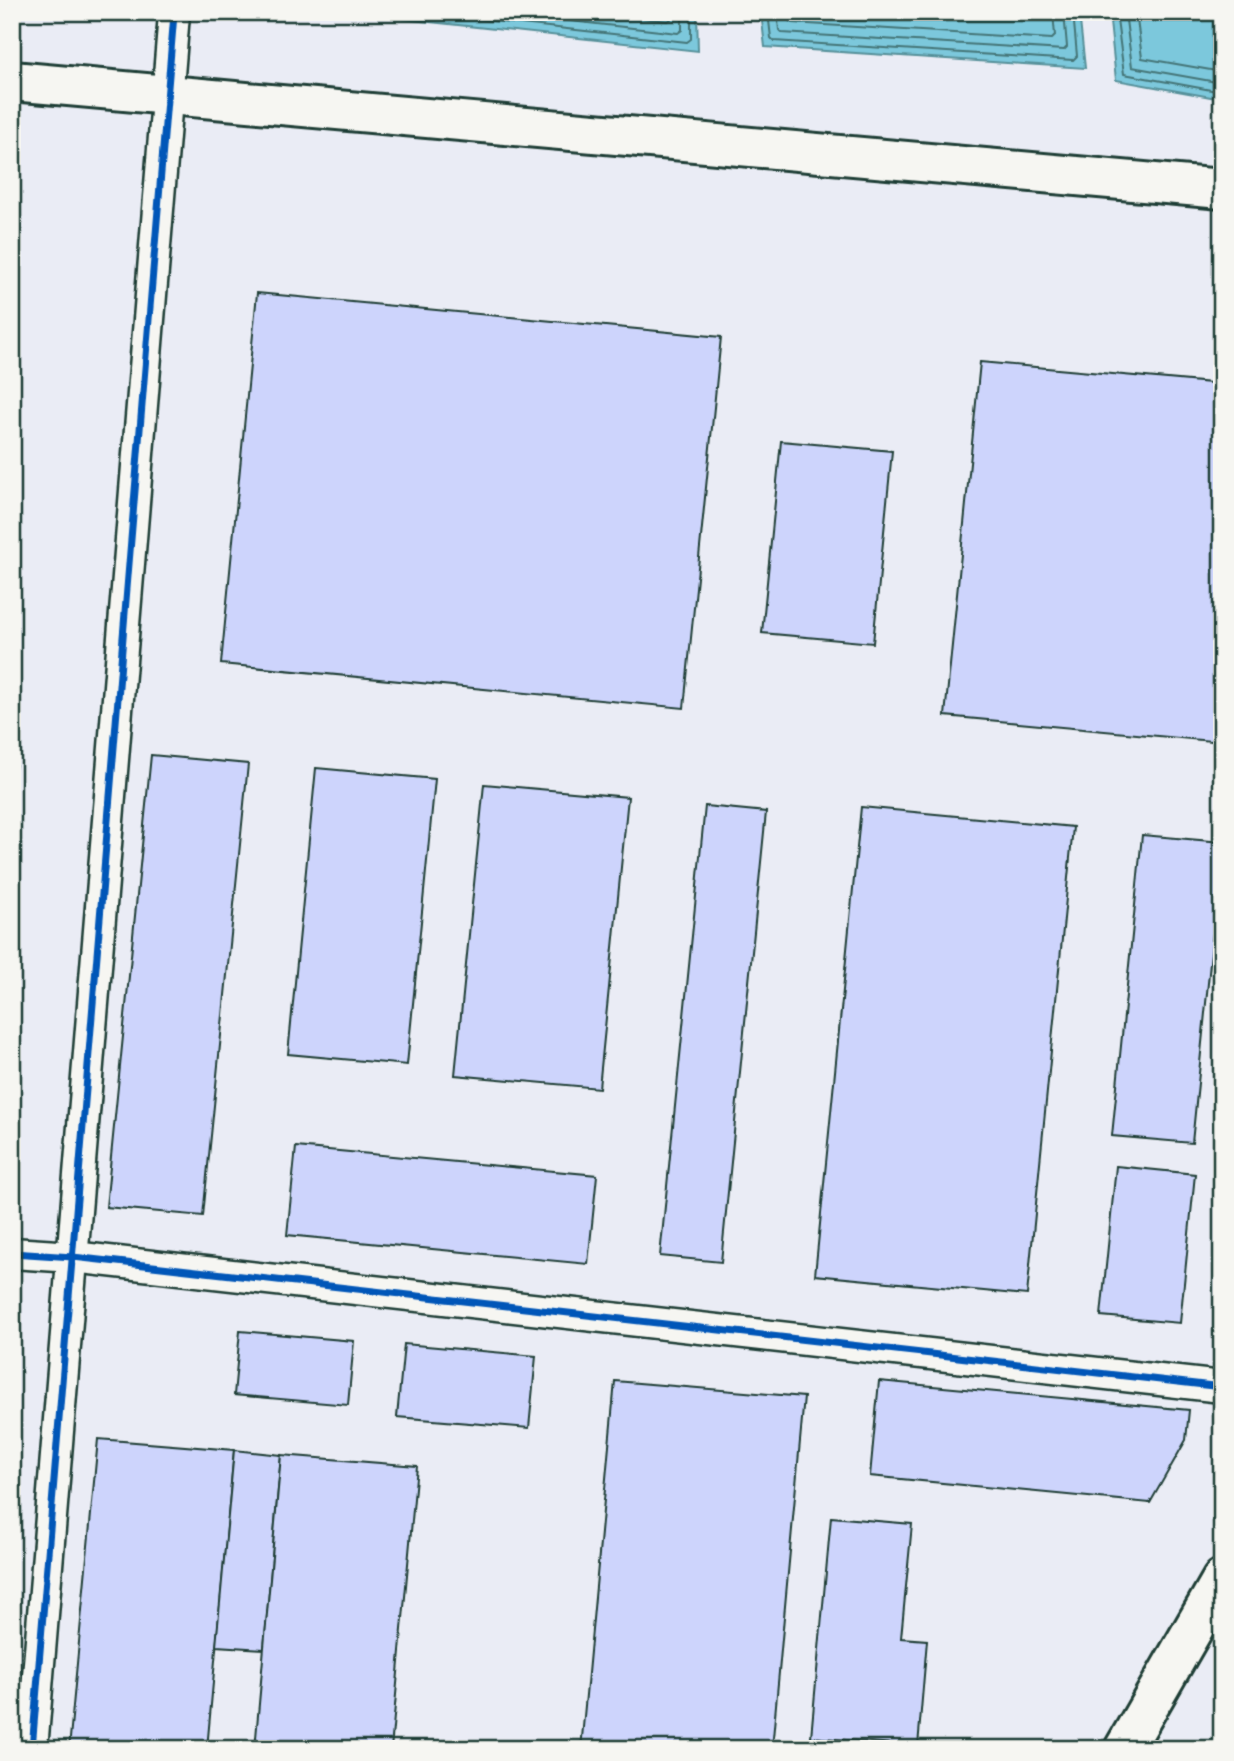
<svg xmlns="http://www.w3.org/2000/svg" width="1234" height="1761" font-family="Caveat,sans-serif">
<rect width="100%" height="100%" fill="#eaecf5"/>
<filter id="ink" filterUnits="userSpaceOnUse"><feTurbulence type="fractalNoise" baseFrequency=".0143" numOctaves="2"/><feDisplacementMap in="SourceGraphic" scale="14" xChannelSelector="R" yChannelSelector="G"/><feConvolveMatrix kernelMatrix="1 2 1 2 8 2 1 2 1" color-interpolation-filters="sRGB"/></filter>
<g filter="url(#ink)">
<g fill="#7cc8dc" stroke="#579099" stroke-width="2">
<polygon points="403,12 697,12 698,51 403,19"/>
<polygon points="761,12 1079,12 1085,68 765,47"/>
<polygon points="1109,12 1222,12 1222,99 1116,80"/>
</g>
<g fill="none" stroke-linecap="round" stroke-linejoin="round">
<g stroke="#447577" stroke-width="2">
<polyline points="410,12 687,42 691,39 691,12"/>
<polyline points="489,12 678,33 682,30 682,12"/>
<polyline points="587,12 668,21 671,19 671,12"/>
<polyline points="768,12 771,38 774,41 1073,60 1077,56 1073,12"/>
<polyline points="777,12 779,30 782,33 1064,50 1067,47 1064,12"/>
<polyline points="787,12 789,21 792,23 1052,39 1055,36 1053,12"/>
<polyline points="1116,12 1124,74 1222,92"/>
<polyline points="1125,12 1132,67 1222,83"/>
<polyline points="1136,12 1142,58 1222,72"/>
</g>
</g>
<g fill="#cdd4fc" stroke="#1f3d34" stroke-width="2">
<polygon points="257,293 721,337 684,708 221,664"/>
<polygon points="980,362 1222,384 1222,742 945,716"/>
<polygon points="781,441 892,451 873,643 762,633"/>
<polygon points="12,752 17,752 12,795"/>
<polygon points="151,755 248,764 203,1216 106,1207"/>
<polygon points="316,768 435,779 407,1065 288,1054"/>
<polygon points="484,784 628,797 599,1088 455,1075"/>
<polygon points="705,806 766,812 721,1262 660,1256"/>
<polygon points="861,807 1073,827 1027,1295 815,1275"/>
<polygon points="1142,835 1222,842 1222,933 1213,933 1192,1143 1112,1136"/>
<polygon points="296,1147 597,1175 588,1264 287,1235"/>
<polygon points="1116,1166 1195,1174 1180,1323 1101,1316"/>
<polygon points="1222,1255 1222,1317 1216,1317"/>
<polygon points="240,1331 354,1341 348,1405 234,1395"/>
<polygon points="404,1344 536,1356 529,1428 397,1417"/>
<polygon points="615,1381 804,1397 772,1749 581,1749"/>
<polygon points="879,1381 1189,1410 1186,1440 1150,1503 870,1476"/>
<polygon points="98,1439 234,1450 207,1749 69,1749"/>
<polygon points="234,1450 281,1455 264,1649 216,1646"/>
<polygon points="281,1455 417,1466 391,1749 255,1749"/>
<polygon points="831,1517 912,1524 901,1638 927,1640 918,1746 811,1737"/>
</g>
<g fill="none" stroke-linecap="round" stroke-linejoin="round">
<g stroke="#1f3d34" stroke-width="35">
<g id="minor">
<polyline points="12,1253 73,1257 1222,1387"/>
<polyline points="32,1749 174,14"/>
</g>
</g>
<g stroke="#1f3d34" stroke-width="44">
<g id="tertiary">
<polyline points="12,81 1222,189"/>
<polyline points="1124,1749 1222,1579"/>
</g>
</g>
<use href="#minor" stroke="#f6f6f2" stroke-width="30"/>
<use href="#tertiary" stroke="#f6f6f2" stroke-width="38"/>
<g stroke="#f6f6f2" stroke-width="11">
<g id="cycleway">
<polyline points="12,1253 73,1257 1222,1387"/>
<polyline points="32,1749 174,14"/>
</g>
</g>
<use href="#cycleway" stroke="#0057b8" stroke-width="7"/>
</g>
</g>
<rect width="1234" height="1761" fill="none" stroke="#f6f6f2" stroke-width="42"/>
<rect x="21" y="21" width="1192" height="1719" fill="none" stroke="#1f3d34" stroke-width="2.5" filter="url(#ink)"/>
</svg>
